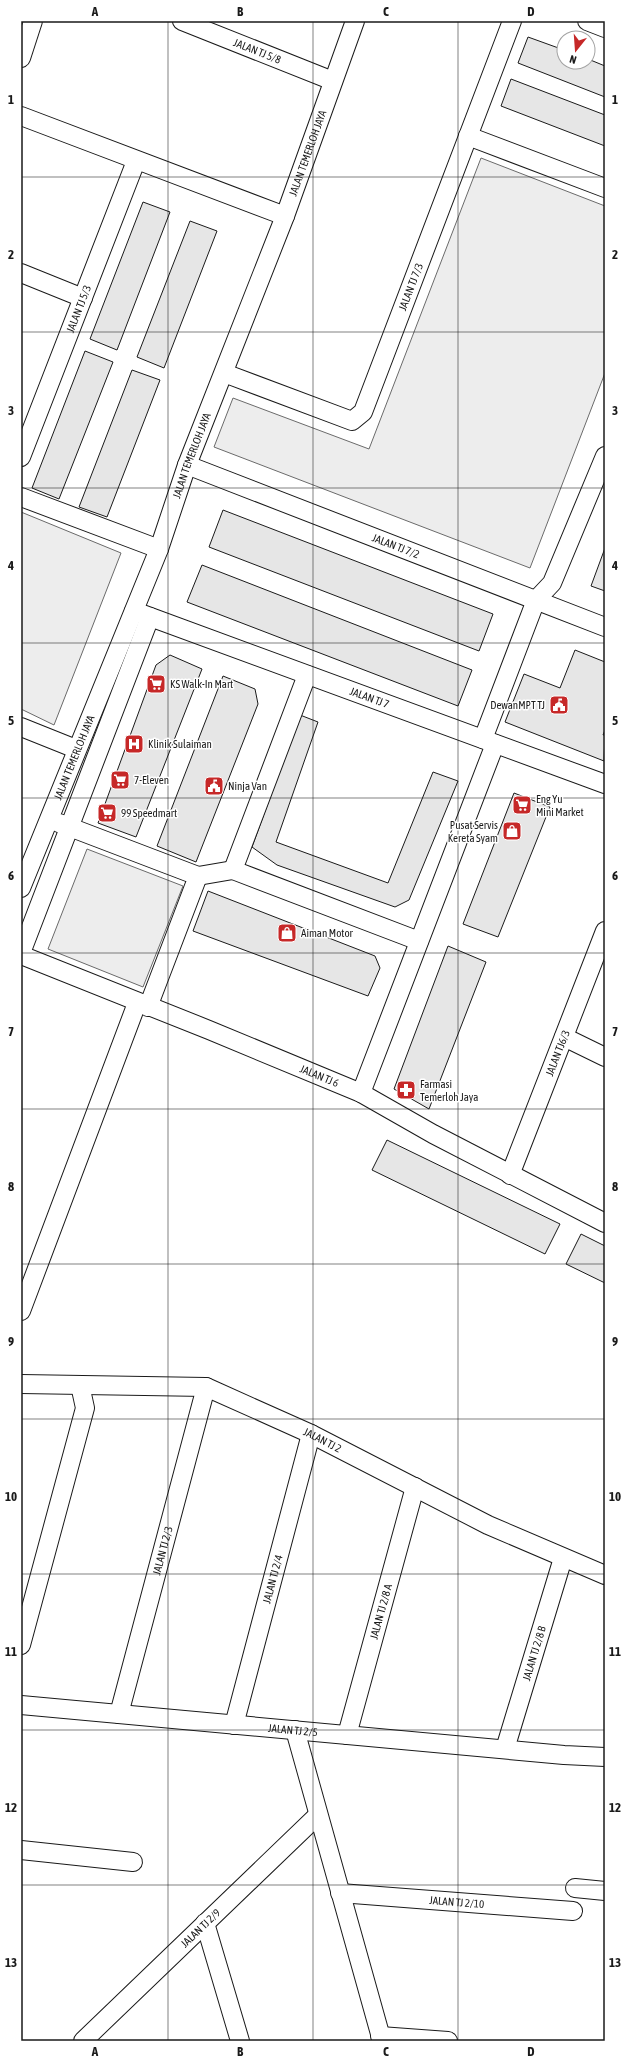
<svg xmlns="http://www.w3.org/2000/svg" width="626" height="2062" font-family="'Asap Condensed',sans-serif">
<rect width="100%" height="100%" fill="#fff"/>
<g fill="#ededed" stroke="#6a6a6a">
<polygon points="481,158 605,206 605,373 530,568 214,447 233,398 369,449"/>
<polygon points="21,512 121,553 54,725 21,709"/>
<polygon points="87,849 183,886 143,987 48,949"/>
</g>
<g fill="#e6e6e6" stroke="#1a1a1a">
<polygon points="528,37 564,50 564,62 588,62 588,59 605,66 605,97 518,63"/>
<polygon points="511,79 605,115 605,146 501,106"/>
<polygon points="143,202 170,212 117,350 90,339"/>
<polygon points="190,221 217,231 164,368 137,357"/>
<polygon points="85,351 113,362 59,499 32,488"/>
<polygon points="132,370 160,380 107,517 79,507"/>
<polygon points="223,510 493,614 479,651 209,547"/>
<polygon points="605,548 605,591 591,586"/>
<polygon points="202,565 472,670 458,706 187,602"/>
<polygon points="575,650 605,662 605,730 603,735 605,735 604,761 505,722 524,674 560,688"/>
<polygon points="170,655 202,669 136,837 98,823 156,665"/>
<polygon points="223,676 255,689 258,704 196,862 157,846"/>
<polygon points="300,715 318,722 276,842 388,883 433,772 458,781 409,900 395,907 277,865 252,847"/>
<polygon points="514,793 550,807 498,937 463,924"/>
<polygon points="208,891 375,956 380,968 368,996 193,931"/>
<polygon points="448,946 486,962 429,1109 394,1089"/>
<polygon points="387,1140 560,1224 545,1254 372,1170"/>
<polygon points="581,1234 605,1246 605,1283 566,1264"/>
</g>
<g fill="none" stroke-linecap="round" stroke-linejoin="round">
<g stroke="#1a1a1a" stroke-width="20">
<g id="minor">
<path id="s1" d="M182,21l151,60"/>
<polyline points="587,21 605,28"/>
<polyline points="21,58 33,21"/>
<polyline points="21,116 285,216"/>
<polyline points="468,136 605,188"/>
<polyline points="21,273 83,298"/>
<path id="s2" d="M224,373l128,48 11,-9 149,-391"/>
<path id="s3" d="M21,457l115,-296"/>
<path id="s4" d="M187,465l418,162"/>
<polyline points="21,497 159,549"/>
<path id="s5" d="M134,611l471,173"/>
<polyline points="307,675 233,870 419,941"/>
<polyline points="21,727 76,749"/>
<polyline points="483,739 536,600 552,583 605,456"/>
<polyline points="59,823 198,876 148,1007"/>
<polyline points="198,876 233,870"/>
<path id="s6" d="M21,888l138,-339 28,-84 98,-249 70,-195"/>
<polyline points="21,953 150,617"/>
<path id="s7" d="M21,955l188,75 152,63 72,41 172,89"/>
<polyline points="564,1037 605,1057"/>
<polyline points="361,1093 495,744"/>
<path id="s8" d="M510,1175l95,-244"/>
<polyline points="21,1311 137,1003"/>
<path id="s9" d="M21,1384l185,3 105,47 177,91 117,50"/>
<polyline points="21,1645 85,1408 80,1385"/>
<path id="s10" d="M21,1705l543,50 41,2"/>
<path id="s11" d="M119,1714l87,-327"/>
<path id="s12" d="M234,1725l77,-291"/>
<polyline points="295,1730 382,2041"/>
<path id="s13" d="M347,1735l68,-248"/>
<path id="s14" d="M505,1749l58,-191"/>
<polyline points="21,1850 133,1862"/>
<polyline points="575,1888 605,1891"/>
<path id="s15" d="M340,1893l233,18"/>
<polyline points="205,1923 240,2041"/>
<polyline points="380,2036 448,2041"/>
<path id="s16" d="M83,2041l235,-226"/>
</g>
</g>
<use href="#minor" stroke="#fff" stroke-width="18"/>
</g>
<path fill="none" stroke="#1a1a1a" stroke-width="1" stroke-opacity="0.55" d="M168,21v2020M313,21v2020M458,21v2020M21,177h584M21,332h584M21,488h584M21,643h584M21,798h584M21,953h584M21,1109h584M21,1264h584M21,1419h584M21,1574h584M21,1730h584M21,1885h584"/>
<defs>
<g id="supermarket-square" transform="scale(1)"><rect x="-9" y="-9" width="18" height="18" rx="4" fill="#c62828" stroke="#fff"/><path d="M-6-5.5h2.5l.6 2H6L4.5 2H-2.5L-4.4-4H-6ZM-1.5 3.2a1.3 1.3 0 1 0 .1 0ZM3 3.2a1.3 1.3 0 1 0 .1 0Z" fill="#fff"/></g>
<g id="civic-square" transform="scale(1)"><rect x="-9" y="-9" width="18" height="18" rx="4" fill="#c62828" stroke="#fff"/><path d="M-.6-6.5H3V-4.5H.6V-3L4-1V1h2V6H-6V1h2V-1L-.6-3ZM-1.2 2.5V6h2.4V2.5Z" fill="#fff"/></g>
<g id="hospital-square" transform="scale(1)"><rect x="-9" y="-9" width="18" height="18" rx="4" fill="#c62828" stroke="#fff"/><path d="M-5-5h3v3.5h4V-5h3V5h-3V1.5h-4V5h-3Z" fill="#fff"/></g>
<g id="shop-square" transform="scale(1)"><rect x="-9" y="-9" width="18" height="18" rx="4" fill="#c62828" stroke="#fff"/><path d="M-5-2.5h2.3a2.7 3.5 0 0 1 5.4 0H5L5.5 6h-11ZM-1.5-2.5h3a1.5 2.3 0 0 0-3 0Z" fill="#fff"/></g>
<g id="pharmacy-square" transform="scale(1)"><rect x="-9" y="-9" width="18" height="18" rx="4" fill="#c62828" stroke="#fff"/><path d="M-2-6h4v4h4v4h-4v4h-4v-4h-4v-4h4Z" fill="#fff"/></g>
</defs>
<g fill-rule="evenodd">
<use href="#supermarket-square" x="156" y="684"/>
<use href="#civic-square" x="559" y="705"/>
<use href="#hospital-square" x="134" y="744"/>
<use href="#supermarket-square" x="120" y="780"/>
<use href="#civic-square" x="214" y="786"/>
<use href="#supermarket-square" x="522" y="805"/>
<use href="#supermarket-square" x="107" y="813"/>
<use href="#shop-square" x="512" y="831"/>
<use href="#shop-square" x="287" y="933"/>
<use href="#pharmacy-square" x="406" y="1090"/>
</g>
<g text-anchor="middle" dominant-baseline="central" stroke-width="3" stroke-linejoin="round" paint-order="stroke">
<g font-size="11" fill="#1a1a1a" stroke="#fff">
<text stroke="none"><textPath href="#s1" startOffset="81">JALAN TJ 5/8</textPath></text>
<text stroke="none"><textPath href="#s6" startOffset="789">JALAN TEMERLOH JAYA</textPath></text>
<text stroke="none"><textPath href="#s2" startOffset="285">JALAN TJ 7/3</textPath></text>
<text stroke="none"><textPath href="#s3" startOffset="159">JALAN TJ 5/3</textPath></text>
<text stroke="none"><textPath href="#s6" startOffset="465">JALAN TEMERLOH JAYA</textPath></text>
<text stroke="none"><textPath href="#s4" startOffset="224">JALAN TJ 7/2</textPath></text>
<text stroke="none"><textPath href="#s5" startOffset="251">JALAN TJ 7</textPath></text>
<text stroke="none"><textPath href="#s6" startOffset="141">JALAN TEMERLOH JAYA</textPath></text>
<text stroke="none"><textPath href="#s8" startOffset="131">JALAN TJ6/3</textPath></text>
<text stroke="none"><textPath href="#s7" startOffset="322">JALAN TJ 6</textPath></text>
<text stroke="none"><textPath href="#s9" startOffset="313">JALAN TJ 2</textPath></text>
<text stroke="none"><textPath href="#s11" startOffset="169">JALAN TJ 2/3</textPath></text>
<text stroke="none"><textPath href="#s12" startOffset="151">JALAN TJ 2/4</textPath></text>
<text stroke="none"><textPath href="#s13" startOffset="128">JALAN TJ 2/8 A</textPath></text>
<text stroke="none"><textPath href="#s14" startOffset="100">JALAN TJ 2/8 B</textPath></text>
<text stroke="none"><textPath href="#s10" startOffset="273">JALAN TJ 2/5</textPath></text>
<text stroke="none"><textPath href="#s15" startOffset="117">JALAN TJ 2/10</textPath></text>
<text stroke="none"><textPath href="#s16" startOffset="163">JALAN TJ 2/9</textPath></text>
</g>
<g font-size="11" fill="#1a1a1a" stroke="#fff" text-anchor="start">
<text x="170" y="684">KS Walk-In Mart</text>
<text x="545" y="705" text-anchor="end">DewanMPT TJ</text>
<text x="148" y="744">Klinik Sulaiman</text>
<text x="134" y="780">7-Eleven</text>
<text x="228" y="786">Ninja Van</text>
<text x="536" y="799">Eng Yu<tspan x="536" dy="13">Mini Market</tspan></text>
<text x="121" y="813">99 Speedmart</text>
<text x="498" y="825" text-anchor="end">Pusat Servis<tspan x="498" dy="13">Kereta Syam</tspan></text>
<text x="301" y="933">Aiman Motor</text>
<text x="420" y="1084">Farmasi<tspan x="420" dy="13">Temerloh Jaya</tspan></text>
</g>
</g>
<rect width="626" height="2062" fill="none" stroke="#ffffff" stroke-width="44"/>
<g transform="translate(576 50) rotate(197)"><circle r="19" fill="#ffffff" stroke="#a3a3a3"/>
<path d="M0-3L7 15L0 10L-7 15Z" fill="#c62828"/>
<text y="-6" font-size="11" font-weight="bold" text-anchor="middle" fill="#1a1a1a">N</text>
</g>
<rect x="22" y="22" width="582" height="2018" fill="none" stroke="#1a1a1a" stroke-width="1.5"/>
<g font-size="13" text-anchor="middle" font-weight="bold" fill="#1a1a1a">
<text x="95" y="16">A</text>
<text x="240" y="16">B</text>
<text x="386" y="16">C</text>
<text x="531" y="16">D</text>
<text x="11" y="104">1</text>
<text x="615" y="104">1</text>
<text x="11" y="259">2</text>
<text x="615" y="259">2</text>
<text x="11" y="415">3</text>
<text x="615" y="415">3</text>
<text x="11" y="570">4</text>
<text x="615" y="570">4</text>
<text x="11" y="725">5</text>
<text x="615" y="725">5</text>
<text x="11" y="880">6</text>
<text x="615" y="880">6</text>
<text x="11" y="1036">7</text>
<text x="615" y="1036">7</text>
<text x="11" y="1191">8</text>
<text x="615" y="1191">8</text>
<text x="11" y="1346">9</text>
<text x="615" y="1346">9</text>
<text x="11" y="1501">10</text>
<text x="615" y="1501">10</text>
<text x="11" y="1656">11</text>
<text x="615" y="1656">11</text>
<text x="11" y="1812">12</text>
<text x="615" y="1812">12</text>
<text x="11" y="1967">13</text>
<text x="615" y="1967">13</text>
<text x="95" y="2056">A</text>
<text x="240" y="2056">B</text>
<text x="386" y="2056">C</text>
<text x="531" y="2056">D</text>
</g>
</svg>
